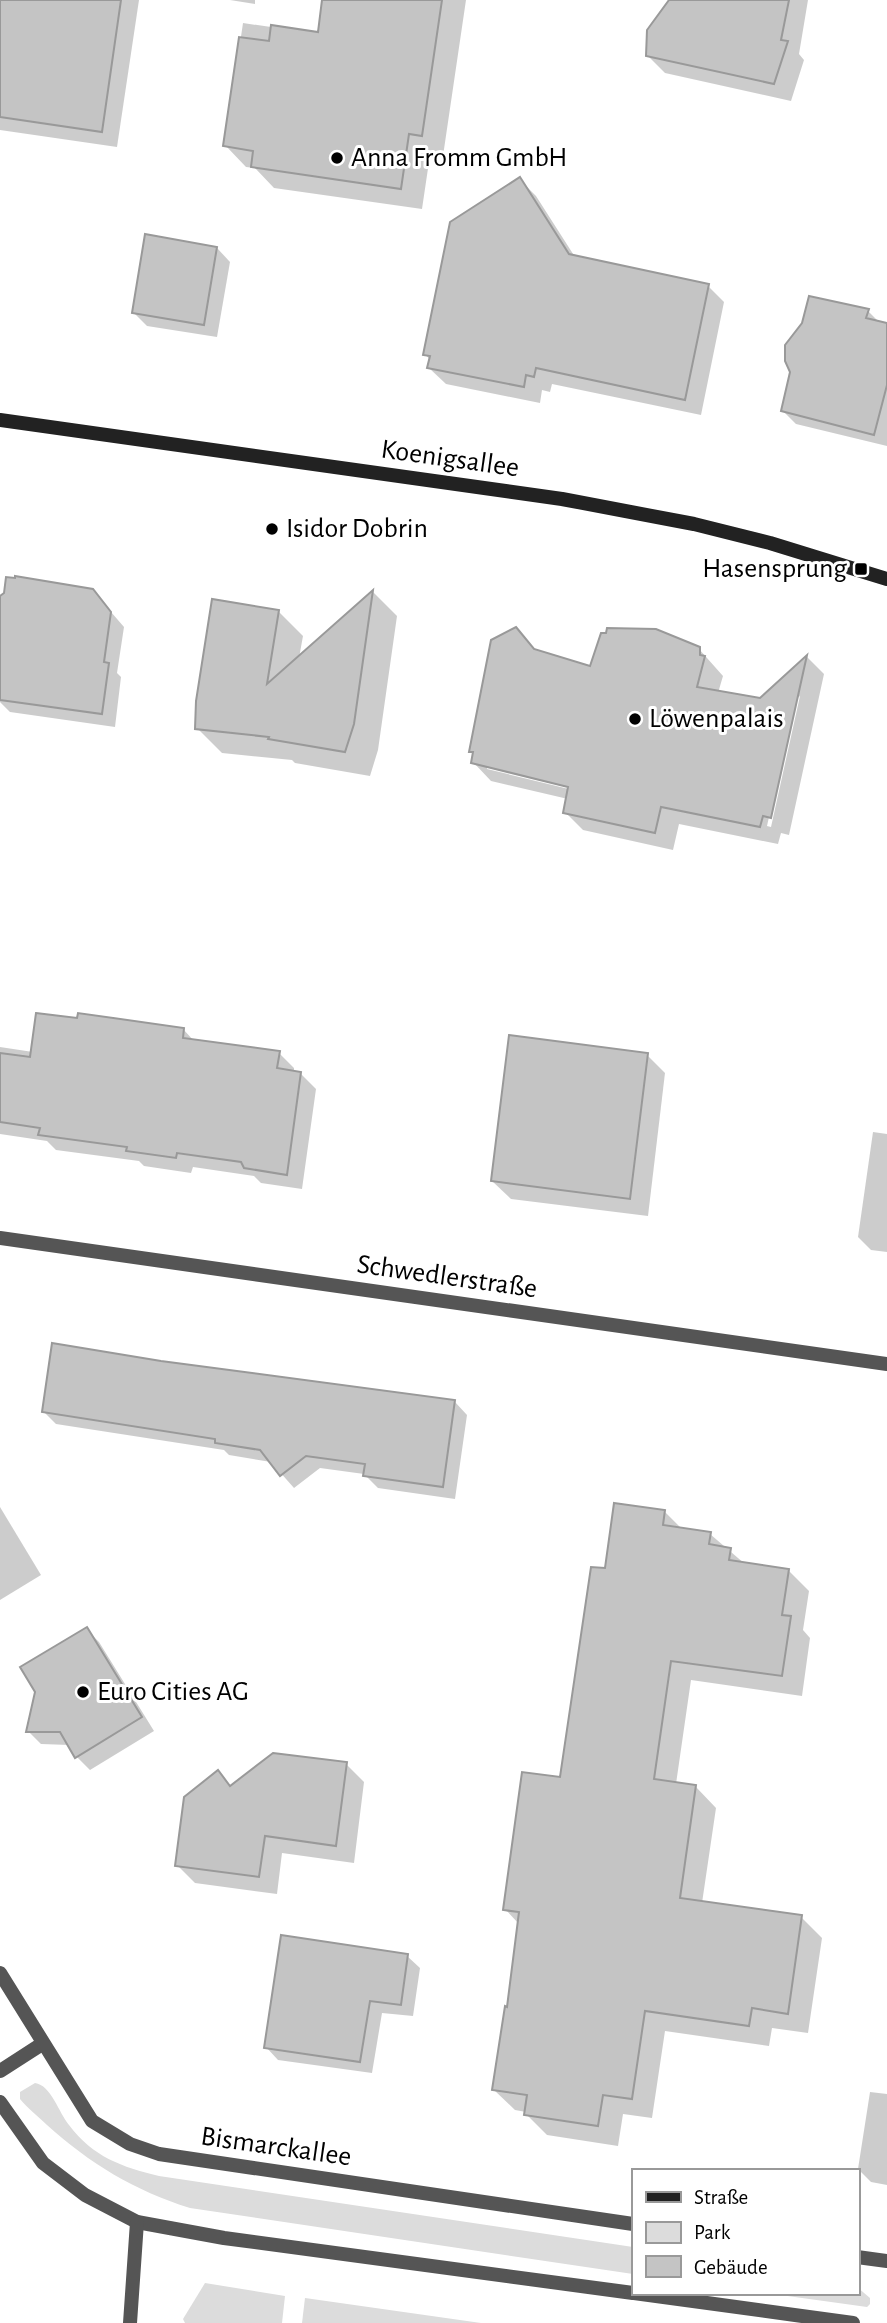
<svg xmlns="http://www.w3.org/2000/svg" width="887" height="2323" font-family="'Alegreya Sans',sans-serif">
<rect width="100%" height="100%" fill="#fff"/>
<g fill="#dcdcdc">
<path d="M35,2083c16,2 24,30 34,42 24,32 53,42 90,51l474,71v27l-443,-66c-55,-17 -101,-45 -143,-83 -9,-9 -20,-17 -27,-26v-7z"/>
<polygon points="205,2283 285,2296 282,2323 185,2323 183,2319"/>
<polygon points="857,2287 870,2298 870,2304 867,2307 766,2293 857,2293"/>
<polygon points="305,2298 481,2323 302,2323"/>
</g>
<g fill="#0003" fill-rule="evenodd">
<polygon points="0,0 139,0 117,147 0,130"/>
<polygon points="230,0 255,0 255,4"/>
<polygon points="324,0 466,0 443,156 430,155 422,209 274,188 255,168 246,167 225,145 243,23 319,34"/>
<polygon points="687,0 808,0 799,54 804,60 791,101 665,73 648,56"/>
<polygon points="519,179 536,196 575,257 708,286 724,302 701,415 552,384 550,392 542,390 540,403 446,384 429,368 431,361 425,354"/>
<polygon points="217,248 230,262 217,337 147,326 133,312"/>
<polygon points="868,311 880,323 887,324 887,446 796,424 783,411"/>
<polygon points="92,590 124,627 117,673 121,677 115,727 10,712 0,702 0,626"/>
<polygon points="373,592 397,616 378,750 370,776 295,763 292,760 222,753 197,728 278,611 303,636 299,658"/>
<path d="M516,629l23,24 53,15 107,-19 24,27 -5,17 42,7 47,-43 17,17 -35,161 -8,-2 -3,11 -99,-20 -6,26 -90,-20 -18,-18 3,-13 -77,-18 -18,-19 1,-8 -3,-3zM800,696l-29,131 -4,-1 28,-126zM487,765l90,22v4l-90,-22z"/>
<polygon points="183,1029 195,1042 279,1053 294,1068 294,1072 300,1073 316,1089 302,1189 261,1183 254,1176 193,1167 191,1173 144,1166 139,1161 56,1150 47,1141 0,1134 0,1047 33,1052"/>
<polygon points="647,1055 665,1073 648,1216 511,1199 492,1181"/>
<polygon points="873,1132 887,1134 887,1252 871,1250 858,1237"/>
<polygon points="161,1362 455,1402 467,1415 455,1499 378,1488 364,1474 320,1468 294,1488 271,1462 229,1455 224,1450 56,1424 44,1412"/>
<polygon points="0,1507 41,1575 0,1600"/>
<polygon points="664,1511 682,1529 710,1534 745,1564 788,1570 809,1591 803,1630 810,1638 802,1696 691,1680 676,1784 696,1787 716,1808 702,1903 801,1917 822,1938 808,2033 772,2028 769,2046 665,2031 652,2118 623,2114 618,2146 547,2135 526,2114 526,2112 515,2110 494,2090 509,2009 519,1924 505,1909 562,1779 606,1570"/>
<polygon points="86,1629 99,1642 154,1731 90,1770 77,1757 69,1745 41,1744 28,1731 37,1692"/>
<polygon points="346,1764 364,1782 354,1863 282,1853 277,1894 195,1883 177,1865 218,1773 231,1786"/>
<polygon points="407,1956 420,1968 413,2016 382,2013 372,2073 278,2060 266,2047"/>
<polygon points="870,2092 887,2094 887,2185 871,2182 858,2169"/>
</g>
<g fill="#c4c4c4" stroke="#999" stroke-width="2">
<polygon points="0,0 121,0 102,132 0,117"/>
<polygon points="322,0 442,0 422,136 409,134 401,189 251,167 253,151 223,146 239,37 269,41 271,25 318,32"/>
<polygon points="669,0 789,0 781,40 788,41 774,84 646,56 647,30"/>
<polygon points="520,177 569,254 709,284 685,400 536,368 534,377 526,375 524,387 427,368 430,356 423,355 450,222"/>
<polygon points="145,234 217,247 204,325 132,313"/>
<polygon points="809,296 869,309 866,318 887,323 887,385 874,435 781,411 790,372 785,361 785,345 802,323"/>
<polygon points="15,576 93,589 111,612 104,662 109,663 102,714 0,700 0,596 4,593 6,577 15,578"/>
<polygon points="373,590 354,724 345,752 268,739 269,737 195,729 196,701 212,599 279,610 267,684"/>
<polygon points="516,627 534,649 590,666 601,633 606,633 607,628 656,629 700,647 700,655 705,656 697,687 760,698 807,655 771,818 763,816 760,827 661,807 655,833 563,813 568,787 471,763 473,752 469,752 491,640"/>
<polygon points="36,1013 77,1018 78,1013 184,1028 183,1038 280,1051 277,1068 301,1072 287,1175 244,1168 241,1162 177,1153 176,1158 126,1151 127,1147 38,1135 40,1128 0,1122 0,1053 30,1057"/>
<polygon points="509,1035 648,1053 630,1199 491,1181"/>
<polygon points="52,1343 161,1361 455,1400 443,1487 363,1476 365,1464 306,1456 280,1476 260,1450 215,1443 215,1439 42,1412"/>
<polygon points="614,1503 665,1510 663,1525 711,1532 709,1544 731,1548 729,1560 789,1569 782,1615 791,1616 782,1676 671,1661 654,1779 696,1785 680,1898 802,1915 788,2014 752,2008 749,2026 645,2011 632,2099 603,2095 598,2126 524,2115 527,2095 492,2090 505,2006 507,2007 519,1912 503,1910 522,1772 560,1777 591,1567 605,1568"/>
<polygon points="87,1627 142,1717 75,1758 60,1732 26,1732 35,1692 20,1667"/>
<polygon points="273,1753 347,1762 336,1846 265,1836 259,1877 175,1866 184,1797 218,1770 230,1786"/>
<polygon points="281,1935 408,1954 401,2005 370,2001 360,2062 264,2048"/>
</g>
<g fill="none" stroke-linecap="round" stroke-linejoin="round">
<polyline stroke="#555" stroke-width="14" points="0,2071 42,2044"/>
<g stroke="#555" stroke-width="14">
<polyline points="0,1238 887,1364"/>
<polyline points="0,1973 92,2121 130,2144 159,2154 633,2224"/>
<polyline points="0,2102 43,2163 85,2195 137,2222 224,2238 633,2293"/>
<polyline points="857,2257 887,2261"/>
<polyline points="634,2293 853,2323"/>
<polyline points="130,2323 137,2222"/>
</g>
<polyline stroke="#222" stroke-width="14" points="0,420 562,499 694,524 770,543 887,579"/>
</g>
<g fill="#000" stroke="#fff" stroke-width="2.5">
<circle cx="337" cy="158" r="7"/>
<circle cx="272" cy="529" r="7"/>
<rect x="854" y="562" width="14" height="14" rx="3.5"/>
<circle cx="635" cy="719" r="7"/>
<circle cx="83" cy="1692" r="7"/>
</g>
<g text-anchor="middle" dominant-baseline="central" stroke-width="6" stroke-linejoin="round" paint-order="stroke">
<g font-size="28" fill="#000" stroke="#fff" text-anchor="start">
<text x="351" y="158">Anna Fromm GmbH</text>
<text x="286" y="529">Isidor Dobrin</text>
<text x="847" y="569" text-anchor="end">Hasensprung</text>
<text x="649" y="719">Löwenpalais</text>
<text x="97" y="1692">Euro Cities AG</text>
</g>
<g font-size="28" fill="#000" stroke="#fff">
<text transform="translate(450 459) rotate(8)">Koenigsallee</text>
<text transform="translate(447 1277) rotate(8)">Schwedlerstraße</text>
<text transform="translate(276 2147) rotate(8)">Bismarckallee</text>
</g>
</g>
<rect x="632" y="2169" width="228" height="126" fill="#ffffff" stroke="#999999" stroke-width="2"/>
<rect x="646" y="2192" width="35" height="10" fill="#222222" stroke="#999999" stroke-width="2"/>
<text x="694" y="2204" font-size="21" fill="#000000">Straße</text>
<rect x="646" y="2222" width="35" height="21" fill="#dcdcdc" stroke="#999999" stroke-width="2"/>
<text x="694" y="2239" font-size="21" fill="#000000">Park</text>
<rect x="646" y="2256" width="35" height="21" fill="#c4c4c4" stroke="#999999" stroke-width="2"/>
<text x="694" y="2274" font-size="21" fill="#000000">Gebäude</text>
</svg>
